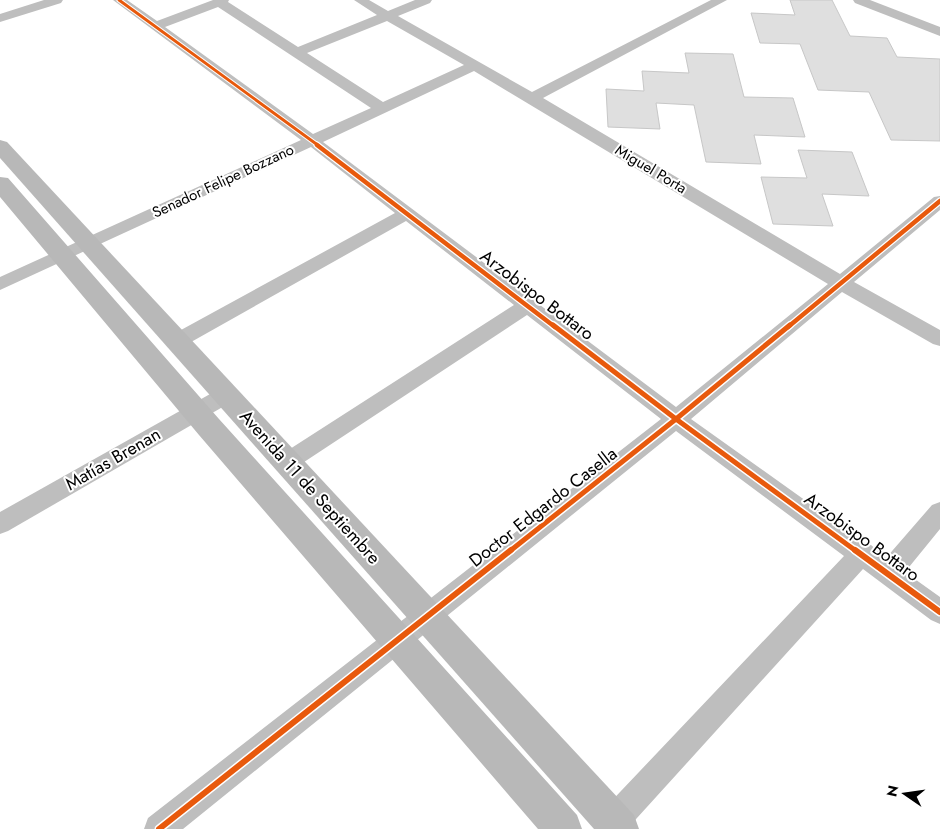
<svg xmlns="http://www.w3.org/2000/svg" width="940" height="829" font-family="Jost,sans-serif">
<rect width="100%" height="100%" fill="#fff"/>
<g fill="#dfdfdf" stroke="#c7c7c7">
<polygon points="790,0 832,0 850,36 887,38 897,57 940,59 940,141 891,140 869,92 818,90 800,44 760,43 751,13 795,15"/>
<polygon points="685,53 733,54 744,97 793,98 805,137 754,135 761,164 706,162 694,105 656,103 660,129 608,127 606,89 644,91 642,71 689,73"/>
<polygon points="798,150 852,152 869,196 822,194 833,226 773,224 761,177 807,178"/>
</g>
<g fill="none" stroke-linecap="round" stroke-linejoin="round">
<g fill="#bebebe" fill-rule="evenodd">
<polygon points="44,0 63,0 61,3 0,22 0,14"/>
<path d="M113,0h14l30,21 56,-21h16l-1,2 70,45 79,-32 -23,-15h15l19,11 27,-11h17l-2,3 -32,13 134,76 179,-92h16l-184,98 297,176 94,-77 6,-1v14l-86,72 86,48v16l-7,-2 -91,-52 -151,127 174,124 6,2 15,13 46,-53 8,-3v27l-35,43 35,25v27l-9,-4 -68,-51 -236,260h-26l-3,-7 4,-11 242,-255 -168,-125 -493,398h-39l4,-11 513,-399 -134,-104 -232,153 -8,3 -8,-3 -3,-6 3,-6 235,-151 -108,-84 -222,125 -7,2 -7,-2 -3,-5 3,-5 225,-123 -84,-66 -311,143v-13l301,-137zM218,7l153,101 -58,26 -148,-107zM387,21l77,44 -81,37 -76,-49zM474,71l354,213 -152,123 -353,-265z"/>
<polygon points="853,0 870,0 940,27 940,36 855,3"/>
<polygon points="226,387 233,389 236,395 233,401 8,531 0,534 0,512 219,389"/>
</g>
<g fill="#b8b8b8" fill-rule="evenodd">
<polygon points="0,140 7,142 634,815 639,829 594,829 0,158"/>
<polygon points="0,177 8,178 219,419 577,815 582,829 538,829 199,435 0,197"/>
</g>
<g stroke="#fff" stroke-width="5">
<polyline id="cycleway-far3" points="119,0 319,146"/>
</g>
<g stroke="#fff" stroke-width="7">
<g id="cycleway-far2">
<polyline points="317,145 555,327"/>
<polyline points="788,327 940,201"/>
</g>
</g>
<g stroke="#fff" stroke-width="8">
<g id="cycleway-far1">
<polyline points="553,325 676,419 856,551"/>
<polyline points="510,551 676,419 790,325"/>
</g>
</g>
<g stroke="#fff" stroke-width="9">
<g id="cycleway">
<polyline points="855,550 940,612"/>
<polyline points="159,829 511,550"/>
</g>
</g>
<use href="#cycleway-far3" stroke="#e8590c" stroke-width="3"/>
<use href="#cycleway-far2" stroke="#e8590c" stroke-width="4.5"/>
<use href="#cycleway-far1" stroke="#e8590c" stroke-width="5"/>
<use href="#cycleway" stroke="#e8590c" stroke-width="6"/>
</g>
<g text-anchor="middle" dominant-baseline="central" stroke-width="4" stroke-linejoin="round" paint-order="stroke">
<g font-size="15" fill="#000" stroke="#fff">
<text transform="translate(651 169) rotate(31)">Miguel Porta</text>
<text transform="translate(223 181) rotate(-25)">Senador Felipe Bozzano</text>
</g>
<g font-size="18" fill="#000" stroke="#fff">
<text transform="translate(537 295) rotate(37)">Arzobispo Bottaro</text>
<text transform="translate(113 459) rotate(-30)">Matías Brenan</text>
<text transform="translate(310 487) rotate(48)">Avenida 11 de Septiembre</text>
<text transform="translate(543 507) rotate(-38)">Doctor Edgardo Casella</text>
<text transform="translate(862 537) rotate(36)">Arzobispo Bottaro</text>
</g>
</g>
<g transform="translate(905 794) rotate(283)" stroke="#ffffff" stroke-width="4" paint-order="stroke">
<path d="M0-4L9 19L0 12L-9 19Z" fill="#000000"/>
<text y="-8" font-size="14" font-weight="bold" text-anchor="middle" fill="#000000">N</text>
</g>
</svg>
